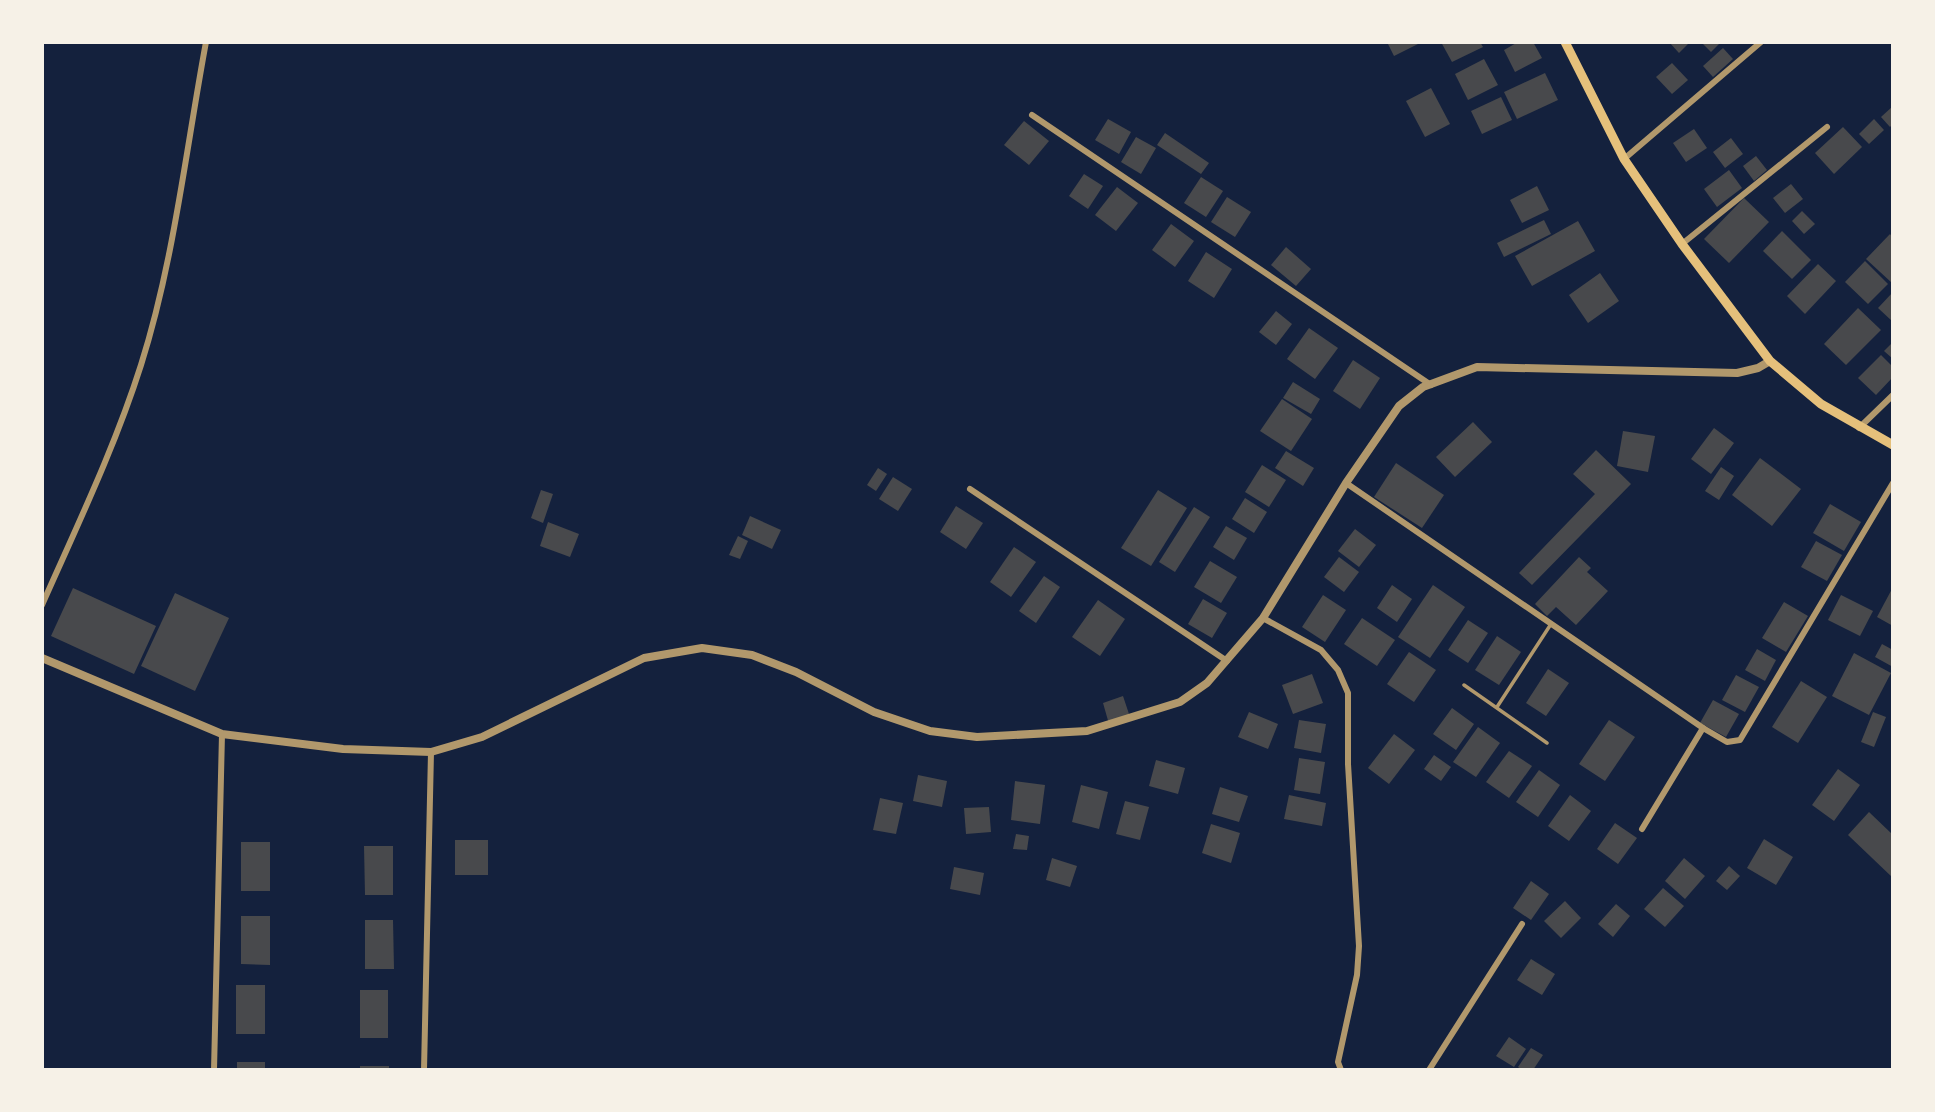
<svg xmlns="http://www.w3.org/2000/svg" width="1935" height="1112" font-family="'Work Sans',sans-serif">
<rect width="100%" height="100%" fill="#14213d"/>
<g fill="#48494c">
<polygon points="1387,42 1422,42 1394,56"/>
<polygon points="1441,42 1480,42 1483,47 1452,62"/>
<polygon points="1518,42 1533,42 1542,58 1515,72 1504,50"/>
<polygon points="1669,42 1690,42 1679,53"/>
<polygon points="1701,42 1721,42 1711,52"/>
<polygon points="1723,48 1733,59 1713,77 1703,66"/>
<polygon points="1484,59 1498,85 1468,100 1455,74"/>
<polygon points="1672,63 1688,80 1672,94 1656,77"/>
<polygon points="1545,73 1558,100 1517,119 1504,92"/>
<polygon points="1431,88 1450,124 1425,137 1406,101"/>
<polygon points="1501,97 1512,120 1482,134 1471,111"/>
<polygon points="1893,106 1893,124 1890,127 1881,117"/>
<polygon points="1108,119 1131,132 1119,154 1095,140"/>
<polygon points="1874,119 1884,130 1869,144 1859,134"/>
<polygon points="1024,121 1049,141 1029,165 1004,145"/>
<polygon points="1843,127 1862,147 1834,174 1815,153"/>
<polygon points="1694,129 1707,148 1686,162 1673,143"/>
<polygon points="1165,133 1209,163 1201,174 1157,145"/>
<polygon points="1136,137 1156,148 1141,174 1121,162"/>
<polygon points="1731,138 1743,154 1725,168 1713,152"/>
<polygon points="1756,156 1767,170 1754,181 1743,166"/>
<polygon points="1729,170 1742,188 1717,207 1704,189"/>
<polygon points="1084,174 1103,186 1088,209 1069,196"/>
<polygon points="1201,177 1223,191 1206,217 1184,203"/>
<polygon points="1791,184 1803,199 1785,213 1773,198"/>
<polygon points="1537,186 1549,210 1522,223 1510,200"/>
<polygon points="1117,187 1138,203 1116,231 1095,215"/>
<polygon points="1227,197 1251,212 1235,237 1211,222"/>
<polygon points="1744,198 1769,222 1729,263 1704,239"/>
<polygon points="1802,211 1815,224 1804,234 1792,221"/>
<polygon points="1544,220 1551,234 1504,257 1497,243"/>
<polygon points="1578,221 1595,251 1532,286 1515,256"/>
<polygon points="1171,224 1194,241 1175,267 1152,250"/>
<polygon points="1782,231 1811,260 1792,279 1763,251"/>
<polygon points="1890,234 1893,238 1892,283 1866,259"/>
<polygon points="1286,247 1311,269 1296,286 1271,265"/>
<polygon points="1206,252 1232,269 1214,298 1188,281"/>
<polygon points="1865,261 1888,284 1868,304 1845,282"/>
<polygon points="1818,264 1836,281 1805,314 1787,296"/>
<polygon points="1600,273 1619,301 1588,323 1569,295"/>
<polygon points="1893,292 1893,322 1878,308"/>
<polygon points="1858,308 1881,330 1846,365 1824,344"/>
<polygon points="1276,311 1292,324 1276,345 1259,332"/>
<polygon points="1309,328 1338,348 1315,379 1287,359"/>
<polygon points="1893,342 1893,359 1884,351"/>
<polygon points="1881,355 1893,367 1893,377 1876,395 1858,378"/>
<polygon points="1353,360 1380,378 1360,409 1333,391"/>
<polygon points="1293,382 1320,399 1311,414 1283,398"/>
<polygon points="1282,399 1312,419 1291,451 1260,431"/>
<polygon points="1473,422 1492,442 1455,477 1436,457"/>
<polygon points="1714,428 1734,443 1711,474 1691,459"/>
<polygon points="1623,431 1655,436 1648,472 1617,466"/>
<polygon points="1596,450 1631,484 1532,585 1519,573 1595,494 1573,474"/>
<polygon points="1286,451 1314,468 1303,486 1275,468"/>
<polygon points="1760,458 1801,489 1772,526 1732,495"/>
<polygon points="1396,463 1444,495 1422,528 1374,497"/>
<polygon points="1262,465 1286,480 1269,507 1245,492"/>
<polygon points="1721,467 1734,476 1719,500 1705,491"/>
<polygon points="878,468 887,474 876,491 867,485"/>
<polygon points="893,477 912,489 898,511 879,499"/>
<polygon points="541,490 553,494 543,523 531,518"/>
<polygon points="1158,490 1187,508 1151,566 1121,548"/>
<polygon points="1245,498 1267,512 1254,533 1232,519"/>
<polygon points="1830,504 1861,522 1844,551 1813,533"/>
<polygon points="956,506 983,523 966,549 940,532"/>
<polygon points="1194,507 1210,517 1175,572 1159,562"/>
<polygon points="750,516 781,530 772,549 742,535"/>
<polygon points="548,522 579,534 570,557 540,546"/>
<polygon points="1226,526 1247,538 1234,560 1213,547"/>
<polygon points="1355,529 1376,545 1359,567 1338,551"/>
<polygon points="738,536 748,541 740,559 729,555"/>
<polygon points="1816,541 1842,555 1827,581 1801,567"/>
<polygon points="1014,547 1036,562 1011,597 990,582"/>
<polygon points="1339,557 1359,572 1344,592 1324,577"/>
<polygon points="1579,557 1591,568 1587,572 1608,591 1576,625 1556,607 1547,616 1535,604"/>
<polygon points="1210,561 1237,577 1221,603 1194,587"/>
<polygon points="1044,576 1060,587 1036,623 1019,611"/>
<polygon points="1392,585 1412,599 1397,622 1377,608"/>
<polygon points="1433,585 1465,607 1430,658 1398,637"/>
<polygon points="1893,587 1893,626 1877,617"/>
<polygon points="73,588 156,626 134,674 51,636"/>
<polygon points="175,593 229,618 195,691 141,666"/>
<polygon points="1323,595 1346,610 1325,642 1302,627"/>
<polygon points="1841,595 1873,611 1860,636 1828,620"/>
<polygon points="1203,599 1227,613 1212,638 1188,624"/>
<polygon points="1098,600 1125,619 1100,656 1072,637"/>
<polygon points="1784,602 1808,616 1786,652 1762,638"/>
<polygon points="1362,618 1395,640 1377,666 1344,644"/>
<polygon points="1468,620 1488,633 1468,663 1448,650"/>
<polygon points="1497,636 1521,652 1499,685 1475,670"/>
<polygon points="1882,644 1893,650 1893,667 1875,657"/>
<polygon points="1757,649 1776,660 1765,681 1745,670"/>
<polygon points="1409,652 1436,670 1414,702 1387,684"/>
<polygon points="1854,653 1891,673 1869,715 1832,696"/>
<polygon points="1548,669 1569,683 1546,716 1526,703"/>
<polygon points="1312,674 1323,703 1293,714 1282,685"/>
<polygon points="1736,675 1759,687 1745,712 1722,700"/>
<polygon points="1801,681 1827,697 1798,743 1772,727"/>
<polygon points="1123,696 1130,717 1109,724 1103,703"/>
<polygon points="1713,700 1739,714 1726,737 1700,723"/>
<polygon points="1452,708 1474,724 1456,750 1433,734"/>
<polygon points="1249,712 1278,724 1268,749 1238,737"/>
<polygon points="1873,712 1886,717 1874,747 1861,742"/>
<polygon points="1299,720 1326,724 1321,753 1294,748"/>
<polygon points="1609,720 1635,737 1605,781 1579,764"/>
<polygon points="1478,727 1500,743 1476,777 1453,762"/>
<polygon points="1394,734 1415,750 1389,784 1368,768"/>
<polygon points="1509,751 1532,766 1509,798 1486,782"/>
<polygon points="1434,755 1451,767 1441,781 1424,769"/>
<polygon points="1299,758 1325,762 1320,794 1294,790"/>
<polygon points="1156,760 1185,768 1178,794 1149,786"/>
<polygon points="1838,769 1860,785 1834,821 1812,805"/>
<polygon points="1539,770 1560,785 1538,817 1516,802"/>
<polygon points="918,775 947,781 942,807 913,801"/>
<polygon points="1015,781 1045,785 1040,824 1011,820"/>
<polygon points="1081,785 1108,792 1099,829 1072,822"/>
<polygon points="1220,787 1248,796 1239,822 1212,814"/>
<polygon points="1289,795 1326,803 1322,826 1284,819"/>
<polygon points="1570,795 1591,811 1569,841 1548,826"/>
<polygon points="880,798 903,803 896,834 873,830"/>
<polygon points="1125,801 1149,807 1140,840 1116,834"/>
<polygon points="989,807 991,832 966,834 964,808"/>
<polygon points="1869,812 1893,835 1893,878 1848,835"/>
<polygon points="1615,823 1637,838 1618,864 1597,849"/>
<polygon points="1211,824 1240,833 1231,863 1202,853"/>
<polygon points="1016,834 1029,836 1027,850 1013,849"/>
<polygon points="1764,839 1793,857 1776,885 1747,868"/>
<rect x="455" y="840" width="33" height="35"/>
<rect x="241" y="842" width="29" height="49"/>
<polygon points="364,846 393,846 393,895 365,895"/>
<polygon points="1052,858 1077,866 1070,887 1046,880"/>
<polygon points="1684,858 1705,876 1685,899 1665,881"/>
<polygon points="1729,866 1740,876 1727,890 1716,881"/>
<polygon points="954,867 984,873 980,895 950,889"/>
<polygon points="1531,881 1549,894 1531,920 1513,908"/>
<polygon points="1663,888 1684,906 1665,927 1644,909"/>
<polygon points="1565,901 1581,918 1561,938 1544,921"/>
<polygon points="1616,904 1630,916 1613,937 1598,924"/>
<polygon points="241,916 270,916 270,965 241,964"/>
<polygon points="365,920 393,920 394,969 365,969"/>
<polygon points="1531,959 1555,974 1542,995 1517,980"/>
<rect x="236" y="985" width="29" height="49"/>
<rect x="360" y="990" width="28" height="48"/>
<polygon points="1509,1037 1526,1049 1514,1067 1496,1056"/>
<polygon points="1531,1048 1543,1055 1533,1070 1522,1070 1518,1067"/>
<rect x="237" y="1062" width="28" height="8"/>
<rect x="360" y="1066" width="29" height="4"/>
</g>
<g fill="none" stroke-linecap="round" stroke-linejoin="round">
<g stroke="#b1986c" stroke-width="3.5">
<polyline points="1464,685 1547,743"/>
<polyline points="1497,707 1551,624"/>
</g>
<g stroke="#b1986c" stroke-width="6">
<polyline points="1032,115 1431,385"/>
<polyline points="1624,159 1761,42"/>
<polyline points="1682,244 1827,127"/>
<polyline points="1859,428 1893,395"/>
<polyline points="1346,483 1703,728"/>
<polyline points="970,489 1227,661"/>
<path d="M42,605c35,-79 73,-158 99,-240 33,-104 45,-216 65,-323"/>
<polyline points="1263,618 1321,650 1338,670 1348,693 1348,764 1359,946 1357,975 1338,1062 1341,1070"/>
<polyline points="1642,829 1703,728 1727,742 1740,740 1893,483"/>
<polyline points="214,1070 222,734"/>
<polyline points="424,1070 431,752"/>
<polyline points="1429,1070 1522,924"/>
</g>
<polyline stroke="#b1986c" stroke-width="8" points="42,658 222,734 343,749 431,752 482,737 644,658 702,648 752,655 796,672 874,712 930,731 977,737 1087,731 1180,702 1207,683 1263,618 1346,483 1399,406 1423,387 1477,367 1737,373 1758,368 1770,361"/>
<polyline stroke="#e5c07b" stroke-width="9" points="1565,42 1624,159 1682,244 1770,361 1821,404 1893,445"/>
</g>
<rect width="1935" height="1112" fill="none" stroke="#f6f1e7" stroke-width="88"/>
</svg>
